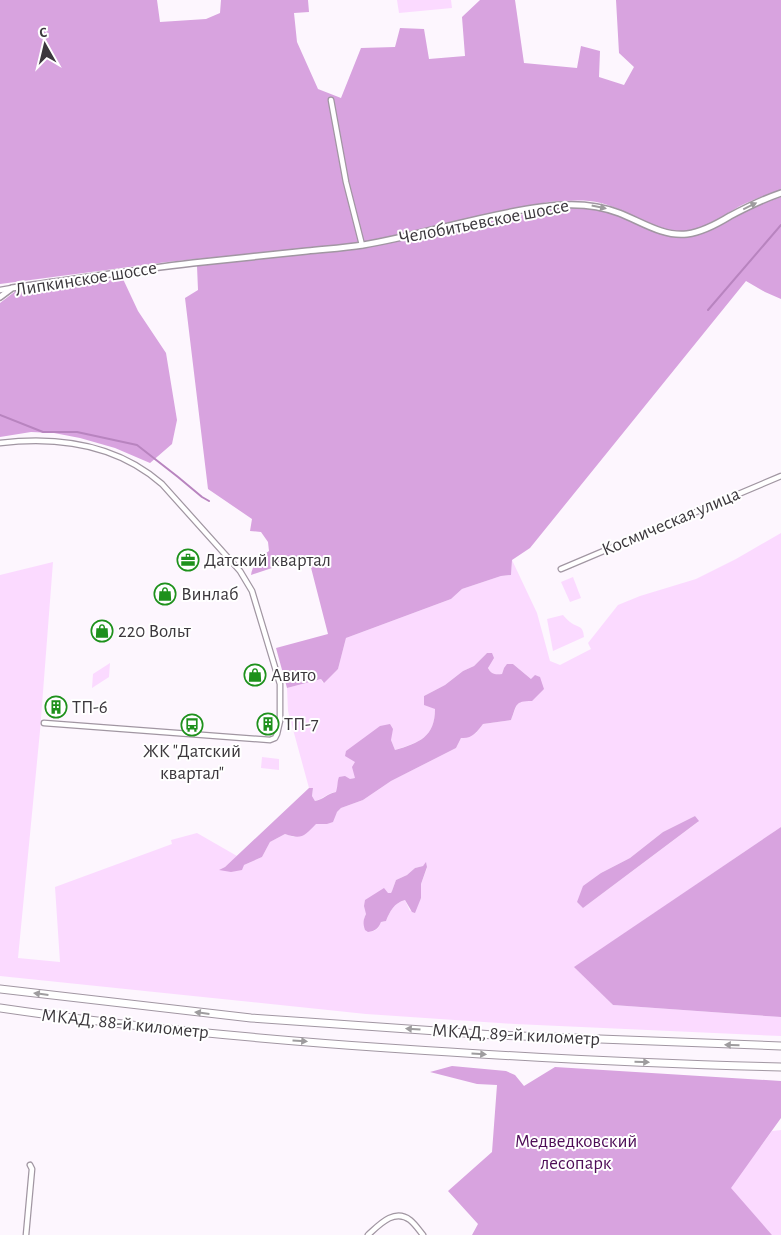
<svg xmlns="http://www.w3.org/2000/svg" width="781" height="1235" font-family="'Alegreya Sans',sans-serif">
<rect width="100%" height="100%" fill="#fdf6fe"/>
<g fill="#fbdaff" fill-rule="evenodd">
<polygon points="397,0 451,0 452,8 399,13"/>
<path d="M781,533v294l-206,140 38,38 168,12v19l-266,-12 -149,-10 -366,-38v-401l53,-13 -13,169 -22,227 42,4 -5,-75 117,-43 -1,-4 26,-7 40,23 -12,11 -5,3 24,-5 18,-8 8,-15 15,-8 9,3 22,-14 11,1 10,-12 4,-4 22,-8 28,-19 65,-33 5,-10 15,-5 7,-9 28,-4 6,-16 4,-3 10,-22 -18,-15 -9,4 -2,6c-16,3 -14,-10 -15,-21l-13,13 -11,5 -18,14 -21,11 11,13c0,29 -16,33 -40,41l-4,-10 -36,22v16c-7,2 -16,6 -19,14 -9,1 -13,7 -21,9l-3,-5 1,-8h-4l-21,-77 -1,-23 34,-9 2,4 15,-14 8,-31 105,-39 11,-10 39,-13 10,-1 1,-15 25,53 13,48 10,4 31,-16 -3,-6 30,-38 22,-9 56,-17 40,-20zM695,816l3,6 -115,86 -6,-6 24,-29 29,-15 33,-26zM426,863l1,5 -6,16v14l-11,13 -5,-11c-11,3 -15,11 -19,21l-5,1 -3,6 -4,3 -10,-12 2,-5 22,-21h3l1,-2 4,-11 11,-5 8,-7 8,-2z"/>
<polygon points="573,577 581,598 570,602 561,582"/>
<path d="M563,615c2,2 4,5 7,7 7,6 13,2 14,15l-31,14 -6,-32z"/>
<polygon points="110,663 109,677 92,688 93,674"/>
<polygon points="262,757 279,759 279,770 261,768"/>
<polygon points="781,1130 781,1235 772,1235 730,1188 772,1131"/>
</g>
<g fill="#d8a3df">
<path d="M0,0h157l3,22 46,-3 14,-6 1,-13h87l1,12 -15,1 3,29 21,47 23,9 20,-50 34,-1 5,-19 24,1 5,30 36,-3 -3,-39 18,-17h35l9,63 53,5 4,-22 19,5 -1,26 25,8 10,-18 -15,-14 -3,-53h165v190c-13,4 -27,9 -39,15 -15,8 -42,27 -59,27 -29,-1 -54,-22 -82,-29 -17,-4 -36,-2 -53,-1l-190,41 -191,19 -167,22z"/>
<path d="M781,197v102l-16,-7 -19,-11 -216,267 -18,12 -1,15 -10,1 -39,13 -11,10 -105,39 -8,31 -14,14 -3,-4 -34,9 -11,-40 52,-14 -20,-78 -57,19c1,-10 10,-19 18,-24l-1,-9 -7,-10 -11,-1 2,-12 -44,-30 -23,-191 13,-8 -1,-24 166,-18 180,-38 36,-4 25,4 54,23 18,4 15,-1 67,-31z"/>
<polygon points="123,279 138,311 166,353 177,420 172,444 150,463 115,448 80,438 54,433 31,432 0,437 0,303 17,290"/>
<path d="M487,653h5l2,5 -6,10c3,6 7,7 14,6l2,-6 3,-4h6l18,15 4,-4 5,2 4,12 -12,12c-18,0 -15,4 -21,19l-28,4c-6,8 -11,15 -22,14l-5,10 -65,33 -28,19 -22,8 -4,4 -4,10 -6,2h-11c-12,12 -14,16 -31,10l-15,8 -8,15 -18,8 -2,5 -11,2 -12,-2 6,-3 84,-79h4l-1,8 3,5c8,-1 13,-8 21,-9 2,-6 1,-10 3,-15l6,-1 5,3 5,-1 -3,-11 3,-5 -10,-6 1,-5 34,-25 10,-2 3,5 -2,11 4,10c24,-7 40,-13 40,-41l-11,-4v-9l21,-11 18,-14 11,-5z"/>
<polygon points="695,816 699,821 583,908 577,902 583,886 601,873 630,858 663,832"/>
<polygon points="781,827 781,1017 613,1005 574,967"/>
<path d="M426,862l1,5 -6,17v14l-6,15 -3,-1 -7,-12c-11,3 -15,11 -19,21l-5,1c-3,7 -6,9 -13,10l-3,-2c-2,-6 -2,-10 1,-16l-2,-8 1,-6 19,-12 4,5h3l1,-2 4,-11 11,-5 8,-7 8,-2z"/>
<polygon points="452,1066 506,1071 515,1075 524,1086 555,1067 781,1081 781,1118 731,1188 772,1235 472,1235 478,1224 448,1191 492,1152 497,1085 477,1084 430,1072"/>
</g>
<g fill="none" stroke-linecap="round" stroke-linejoin="round">
<g stroke="#b884bf" stroke-width="2">
<polyline points="708,310 781,225"/>
<polyline points="0,415 43,432 77,432 137,445 178,477 202,497 209,501"/>
</g>
<g stroke="#a196a2" stroke-width="7">
<g id="minor">
<polyline points="331,100 346,182 362,245"/>
<polyline points="0,290 12,288"/>
<path d="M0,443c59,-7 116,1 162,41l78,87 12,20 28,93v37l-3,13 -2,4 -5,2 -226,-17"/>
<polyline points="561,569 781,476"/>
<polyline points="26,1235 32,1169 30,1165"/>
<path d="M368,1235c11,-10 26,-27 42,-15 5,4 9,10 13,15"/>
</g>
</g>
<g stroke="#a196a2" stroke-width="8">
<path id="tertiary" d="M0,297l12,-9c60,-8 120,-18 181,-25 38,-4 76,-8 114,-12 19,-2 37,-3 56,-6 59,-10 118,-30 178,-38 27,-4 53,-4 78,6 21,8 44,24 68,21 15,-2 30,-10 43,-18 17,-9 33,-17 51,-23"/>
</g>
<g stroke="#a196a2" stroke-width="9">
<g id="trunk">
<polyline points="0,989 251,1018 494,1035 781,1046"/>
<path d="M0,1008c129,19 258,31 388,40 131,9 262,16 393,19"/>
</g>
</g>
<use href="#minor" stroke="#fff" stroke-width="4.5"/>
<use href="#tertiary" stroke="#fff" stroke-width="5"/>
<use href="#trunk" stroke="#fff" stroke-width="7"/>
</g>
<defs><path id="oneway-solid" d="M-6-.8H1V-3.2L6.5 0L1 3.2V.8H-6Z" transform="scale(1.25)"/></defs>
<g fill="#9e9c9e">
<use href="#oneway-solid" transform="translate(750 206) rotate(-26)"/>
<use href="#oneway-solid" transform="translate(599 207) rotate(12)"/>
<use href="#oneway-solid" transform="translate(41 994) rotate(-173)"/>
<use href="#oneway-solid" transform="translate(202 1013) rotate(-173)"/>
<use href="#oneway-solid" transform="translate(413 1029) rotate(-176)"/>
<use href="#oneway-solid" transform="translate(300 1041) rotate(4)"/>
<use href="#oneway-solid" transform="translate(732 1045) rotate(-178)"/>
<use href="#oneway-solid" transform="translate(479 1054) rotate(4)"/>
<use href="#oneway-solid" transform="translate(642 1062) rotate(2)"/>
</g>
<defs>
<g id="office-ring" transform="scale(1.125)"><circle r="9.5" fill="#fff" stroke="#1e911c" stroke-width="1.5"/><path d="M-6-3h4V-5.5h4V-3h4V5H-6ZM-1-4.5V-3h2v-1.5ZM-6 0V1H6V0Z" fill="#1e911c"/></g>
<g id="shop-ring" transform="scale(1.125)"><circle r="9.5" fill="#fff" stroke="#1e911c" stroke-width="1.5"/><path d="M-5-2.5h2.3a2.7 3.5 0 0 1 5.4 0H5L5.5 6h-11ZM-1.5-2.5h3a1.5 2.3 0 0 0-3 0Z" fill="#1e911c"/></g>
<g id="building-ring" transform="scale(1.125)"><circle r="9.5" fill="#fff" stroke="#1e911c" stroke-width="1.5"/><path d="M-4-6H4V6H1V3H-1V6H-4ZM-2.5-4.3h1.7v1.8h-1.7ZM.8-4.3h1.7v1.8H.8ZM-2.5-1h1.7V.8h-1.7ZM.8-1h1.7V.8H.8Z" fill="#1e911c"/></g>
<g id="bus-ring" transform="scale(1.125)"><circle r="9.5" fill="#fff" stroke="#1e911c" stroke-width="1.5"/><path d="M-5-6H5V4H4V6H2V4H-2V6H-4V4H-5ZM-3.5-4V0h7V-4ZM-3.5 1.2v1.5H-2V1.2ZM2 1.2v1.5H3.5V1.2Z" fill="#1e911c"/></g>
</defs>
<g fill-rule="evenodd">
<use href="#office-ring" x="188" y="560"/>
<use href="#shop-ring" x="165" y="594"/>
<use href="#shop-ring" x="102" y="631"/>
<use href="#shop-ring" x="255" y="675"/>
<use href="#building-ring" x="56" y="707"/>
<use href="#building-ring" x="268" y="724"/>
<use href="#bus-ring" x="192" y="725"/>
</g>
<g text-anchor="middle" dominant-baseline="central" stroke-width="4" stroke-linejoin="round" paint-order="stroke">
<g font-size="19" fill="#3c383d" stroke="#fff">
<text transform="translate(484 222) rotate(-11)">Челобитьевское шоссе</text>
<text transform="translate(86 279) rotate(-9)">Липкинское шоссе</text>
<text transform="translate(671 522) rotate(-23)">Космическая улица</text>
<text transform="translate(125 1024) rotate(6)">МКАД, 88-й километр</text>
<text transform="translate(516 1035) rotate(3)">МКАД, 89-й километр</text>
</g>
<g font-size="19" fill="#3c383d" stroke="#fff" text-anchor="start">
<text x="204" y="560">Датский квартал</text>
<text x="181" y="594">Винлаб</text>
<text x="118" y="631">220 Вольт</text>
<text x="271" y="675">Авито</text>
<text x="72" y="707">ТП-6</text>
<text x="284" y="724">ТП-7</text>
<text x="192" y="751" text-anchor="middle">ЖК "Датский<tspan x="192" dy="22">квартал"</tspan></text>
</g>
<g font-size="19" fill="#4e0d57" stroke="#fff">
<text x="576" y="1141">Медведковский<tspan x="576" dy="22">лесопарк</tspan></text>
</g>
</g>
<g transform="translate(45 45) rotate(352)" stroke="#ffffff" stroke-width="4" paint-order="stroke">
<path d="M0-4L9 19L0 12L-9 19Z" fill="#3c383d"/>
<text y="-8" font-size="14" font-weight="bold" text-anchor="middle" fill="#3c383d">С</text>
</g>
</svg>
